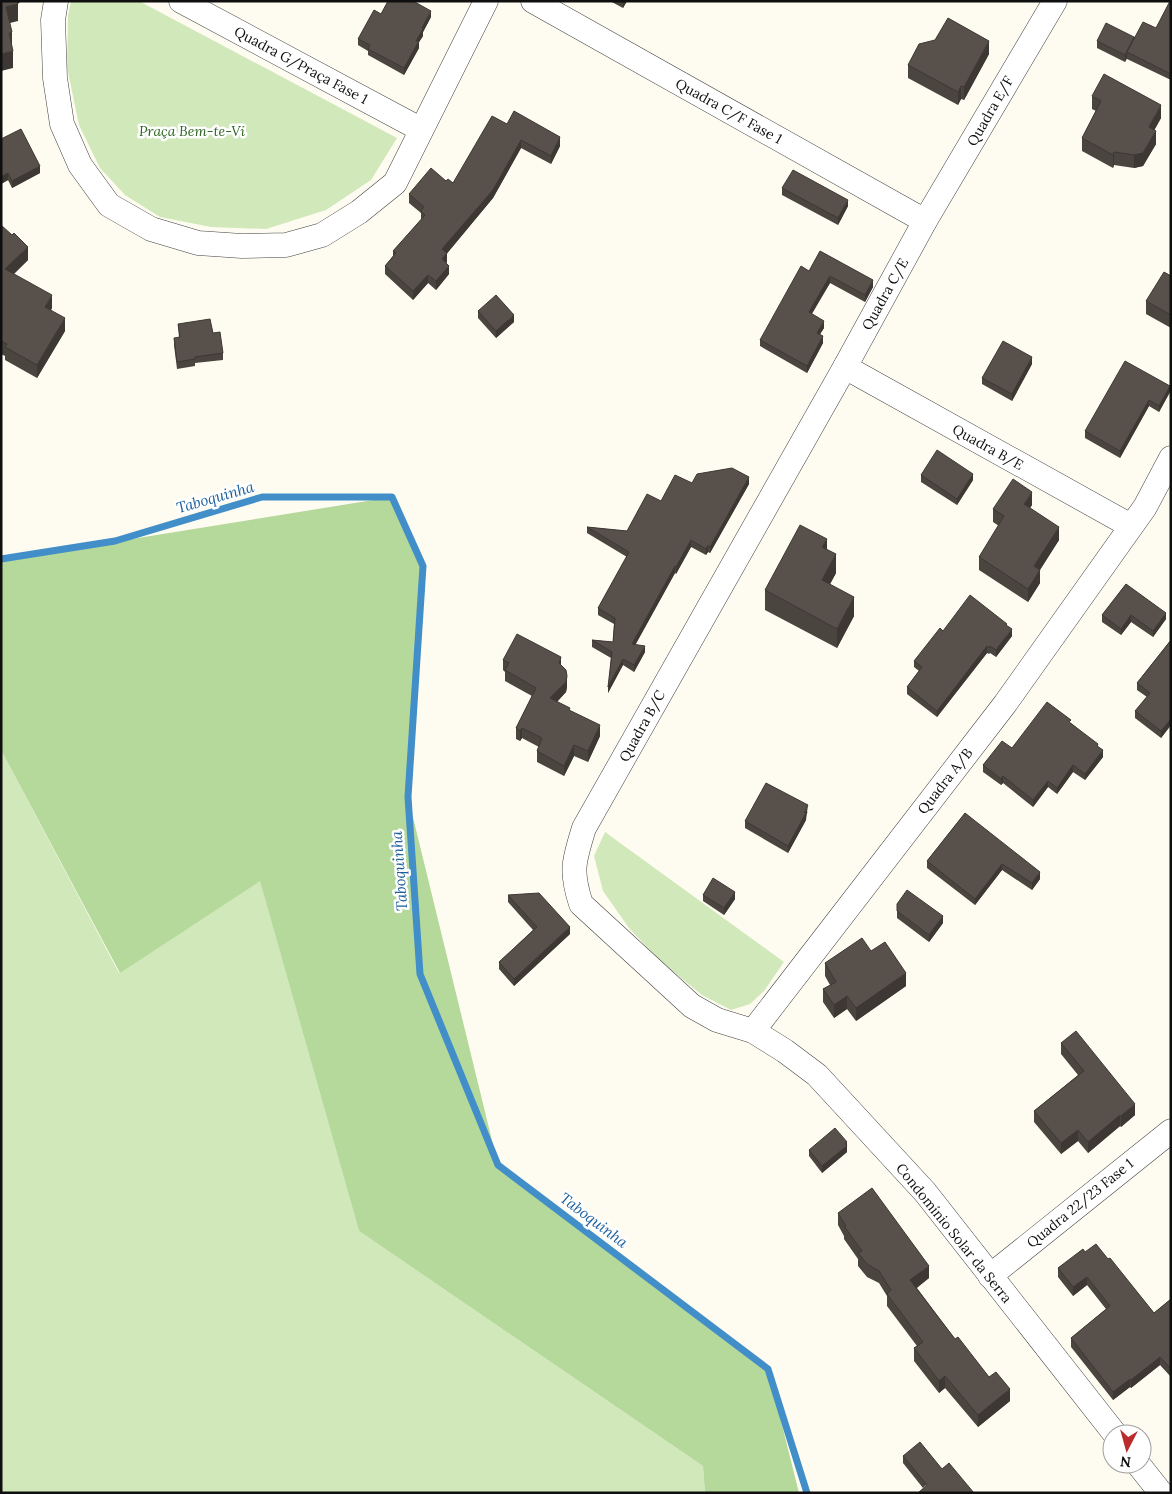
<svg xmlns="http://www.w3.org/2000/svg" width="1172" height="1494" font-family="Lora,serif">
<rect width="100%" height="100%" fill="#fefcf1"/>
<g fill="#d1e8bb">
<polygon points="71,1 139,1 397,138 371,180 326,210 266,229 211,227 160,217 125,195 100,168 79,125 67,67 68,16"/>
<polygon points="1,750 119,973 260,880 359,1231 703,1466 705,1493 1,1493"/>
<polygon points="605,832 784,962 764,991 750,1004 731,1010 702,995 659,960 629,928 603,891 594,856"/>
</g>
<polygon fill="#b5d89b" points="392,497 423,566 408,797 498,1165 768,1369 799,1493 705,1493 703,1466 359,1231 260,881 120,973 1,750 1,560"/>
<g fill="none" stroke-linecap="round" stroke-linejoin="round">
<polyline stroke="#418ec9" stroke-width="7" points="1,559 115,541 262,497 392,497 423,566 408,797 420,974 498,1165 768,1369 807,1493"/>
<g stroke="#424242" stroke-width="25">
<g id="street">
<polyline points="56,1 53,20 55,78 62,124 80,165 109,205 151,229 198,243 242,246 286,245 322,235 359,212 395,183 486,1"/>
<polyline points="181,1 420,129"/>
<polyline points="533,1 925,221"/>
<path d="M1055,1l-130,220 -80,146 -261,461c-10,33 -14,42 -3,76l111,102 25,14 36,11 32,20 32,24 108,117 190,242"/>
<polyline points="845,367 1131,526"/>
<polyline points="753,1031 1005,704 1145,507 1171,458"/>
<polyline points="990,1276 1171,1131"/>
<polyline points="1138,1464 1161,1493"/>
</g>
</g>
<use href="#street" stroke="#fff" stroke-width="24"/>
</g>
<g fill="#4b4540">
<polygon points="610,1 627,1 623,8"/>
<polygon points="1171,1 1171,80 1127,59 1127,58 1125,62 1097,48 1097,41 1134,37 1156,28"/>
<polygon points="431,17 423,32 423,36 419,42 419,48 404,75 368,55 368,51 358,45 358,39"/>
<polygon points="935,40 989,54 964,100 961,99 958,105 908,78 908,65"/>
<polygon points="1092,96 1161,118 1154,130 1156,144 1143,166 1134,168 1114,165 1113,168 1082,151 1082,138 1096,111 1092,109"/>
<polygon points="507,124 560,146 551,164 521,148 493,198 447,253 447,262 446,263 449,274 436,290 428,283 413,300 385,274 385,266 393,256 393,251 421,220 421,213 409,203 409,194 446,181 453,183"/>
<polygon points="1,139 40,173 12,188 8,180 1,184"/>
<polygon points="782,188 848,206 838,225 782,195"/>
<polygon points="1,225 28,260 14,274 52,308 51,310 65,331 37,378 5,360 5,356 1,354"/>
<polygon points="809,271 873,287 865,302 830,283 811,314 824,328 820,334 823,343 807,373 760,346 760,340"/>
<polygon points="1171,276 1171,328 1146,314 1146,301"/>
<polygon points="478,311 514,322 496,338 478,318"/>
<polygon points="178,324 213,333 223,353 223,360 195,363 195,366 177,369 174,345 174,338 179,338"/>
<polygon points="1032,364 1012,401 982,384 982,378"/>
<polygon points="1170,386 1170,392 1159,412 1149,406 1120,458 1085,438 1085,431"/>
<polygon points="921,475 973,480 957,505 921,482"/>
<polygon points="692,483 749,484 710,553 708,552 706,555 691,547 676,574 675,573 635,645 645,652 634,672 623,665 608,693 611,658 592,647 592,640 613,642 614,624 598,615 598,608 627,557 587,533 587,527 627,531 661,501"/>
<polygon points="1032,505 1030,508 1059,540 1040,570 1040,583 1028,602 979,570 979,557 999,526 993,522 993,509"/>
<polygon points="827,549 836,573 830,584 854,616 837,648 765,610 765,590"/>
<polygon points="1126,584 1166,619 1153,637 1131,622 1121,635 1102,622 1102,615"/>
<polygon points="943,631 1012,636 996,657 990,653 989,654 987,653 937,717 907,694 907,687 919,671 914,667 914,661"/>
<polygon points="1171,640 1171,725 1161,738 1135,718 1135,711 1147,697 1137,690 1137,683"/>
<polygon points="503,660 561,665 567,687 566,692 557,702 570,711 600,736 588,762 574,756 564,776 537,762 537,751 539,747 522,738 520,741 516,739 516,728 532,696 505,681 505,672 503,670"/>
<polygon points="1071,723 1098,746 1103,757 1085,780 1073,772 1057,794 1048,787 1033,807 1003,783 1001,785 983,772 983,765 1012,748"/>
<polygon points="808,812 806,814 806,820 788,853 745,828 745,821"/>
<polygon points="965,813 1040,879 1032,890 1002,870 975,905 927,868 927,861"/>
<polygon points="508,895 570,934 514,986 499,969 499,962 533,930 508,902"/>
<polygon points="703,895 735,899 724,915 703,901"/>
<polygon points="897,904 943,923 929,942 897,918"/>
<polygon points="871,951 906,986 856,1021 847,1009 834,1018 823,1002 823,989 830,985 825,976 825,963"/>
<polygon points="1061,1043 1135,1115 1121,1127 1120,1126 1088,1153 1078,1141 1061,1154 1034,1122 1034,1111 1078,1075 1061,1054"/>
<polygon points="809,1150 847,1152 822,1173 809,1156"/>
<polygon points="838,1213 929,1278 917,1288 955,1339 1010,1401 978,1427 945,1388 939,1393 914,1361 914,1348 917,1346 887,1306 887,1296 879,1283 867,1277 858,1266 858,1259 844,1239 844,1236 838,1225"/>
<polygon points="1085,1252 1108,1259 1154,1313 1171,1299 1171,1377 1160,1365 1131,1388 1130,1387 1113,1400 1071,1347 1071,1338 1106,1309 1087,1285 1073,1296 1058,1277 1058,1268"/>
<polygon points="903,1456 942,1469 923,1488 903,1463"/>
</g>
<g fill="#3d3834">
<polygon points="14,1 22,1 17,4 18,4 18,21 6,24 6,7"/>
<polygon points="623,1 627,1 623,8"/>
<polygon points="431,11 431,17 423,32 423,36 419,42 419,48 404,75 404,68 422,28"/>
<polygon points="12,32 12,49 9,33"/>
<polygon points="1134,37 1127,52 1127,58 1125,62 1125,55"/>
<polygon points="989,41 989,54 964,100 964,87"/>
<polygon points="13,51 13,68 1,71 1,74 1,54"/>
<polygon points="961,86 961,99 958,105 958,92"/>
<polygon points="1161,105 1161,118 1149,140 1149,127"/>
<polygon points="1156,131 1156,144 1143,166 1134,168 1134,155"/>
<polygon points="560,137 560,146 551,164 551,156"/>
<polygon points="521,140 521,148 493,198 445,256 447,253 447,262 442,267 442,249"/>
<polygon points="1114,152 1114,165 1113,168 1113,155"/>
<polygon points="40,166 40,173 12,188 12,181"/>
<polygon points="8,173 8,180 1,184 1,177"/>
<polygon points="848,200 848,206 838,225 838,218"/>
<polygon points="28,247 28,260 5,282 5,269"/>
<polygon points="449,266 449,274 436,290 436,281"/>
<polygon points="428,275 428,283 413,300 413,291"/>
<polygon points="830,276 830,283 809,319 809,312"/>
<polygon points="873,280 873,287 865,302 865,295"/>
<polygon points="52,295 52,308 45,320 45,307"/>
<polygon points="514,315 514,322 496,338 496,331"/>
<polygon points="65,318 65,331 37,378 37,365"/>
<polygon points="824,321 824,328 817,339 817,333"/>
<polygon points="823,336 823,343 807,373 807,366"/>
<polygon points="1032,357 1032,364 1012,401 1012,394"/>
<polygon points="1170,386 1170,392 1159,412 1159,406"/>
<polygon points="1149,400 1149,406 1120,458 1120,451"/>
<polygon points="973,474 973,480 957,505 957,499"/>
<polygon points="749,477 749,484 710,553 710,547"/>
<polygon points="1032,492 1032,505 1024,517 1024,504"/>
<polygon points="1059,527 1059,540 1034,579 1034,566"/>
<polygon points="827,539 827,558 822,547"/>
<polygon points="691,540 691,547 676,574 676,567"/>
<polygon points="708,545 708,552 706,555 706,549"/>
<polygon points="836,554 836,573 822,599 822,580"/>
<polygon points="675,566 675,573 632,651 632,644"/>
<polygon points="1040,570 1040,583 1028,602 1028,589"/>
<polygon points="854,597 854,616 837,648 837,629"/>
<polygon points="1166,613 1166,619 1153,637 1153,631"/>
<polygon points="1131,615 1131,622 1121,635 1121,629"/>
<polygon points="1012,629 1012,636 996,657 996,650"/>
<polygon points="645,646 645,652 634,672 634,665"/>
<polygon points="987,646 987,653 937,717 937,711"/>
<polygon points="561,657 561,667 559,663"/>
<polygon points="623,659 623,665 608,693 608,687"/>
<polygon points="567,676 567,687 566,692 550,709 550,698"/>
<polygon points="1171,719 1171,725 1161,738 1161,731"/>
<polygon points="600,725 600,736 588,762 588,751"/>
<polygon points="522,728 522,738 520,741 520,731"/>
<polygon points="574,745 574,756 564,776 564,766"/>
<polygon points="1103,750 1103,757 1085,780 1085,774"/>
<polygon points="1073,765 1073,772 1057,794 1057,788"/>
<polygon points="1003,776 1003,783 1001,785 1001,779"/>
<polygon points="1048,781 1048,787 1033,807 1033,800"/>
<polygon points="808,805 806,820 788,853 788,846"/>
<polygon points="1002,864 1002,870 975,905 975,899"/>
<polygon points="1040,872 1040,879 1032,890 1032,883"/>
<polygon points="735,892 735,899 724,915 724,908"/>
<polygon points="943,916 943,923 929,942 929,935"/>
<polygon points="570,927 570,934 514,986 514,979"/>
<polygon points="906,973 906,986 856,1021 856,1008"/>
<polygon points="847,996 847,1009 834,1018 834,1005"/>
<polygon points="1135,1104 1135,1115 1121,1127 1121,1116"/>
<polygon points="1120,1115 1120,1126 1088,1153 1088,1142"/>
<polygon points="1078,1130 1078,1141 1061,1154 1061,1143"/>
<polygon points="847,1142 847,1152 822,1173 822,1166"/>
<polygon points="929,1266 929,1278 910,1292 910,1280"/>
<polygon points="1087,1277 1087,1285 1073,1296 1073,1287"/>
<polygon points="1160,1357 1160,1365 1131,1388 1131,1380"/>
<polygon points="945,1376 945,1388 939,1393 939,1381"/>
<polygon points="1130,1379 1130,1387 1113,1400 1113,1392"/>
<polygon points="1010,1389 1010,1401 978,1427 978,1415"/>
</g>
<g fill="#57504b" stroke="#3d3834">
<polygon points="1,1 17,1 18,4 6,7 12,32 9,33 13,51 1,54"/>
<polygon points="388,1 413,1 431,11 422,28 423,29 416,41 419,41 404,68 368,49 370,45 358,39 374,10 381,14"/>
<polygon points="1170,1 1171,1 1171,74 1127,52 1143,22 1156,28"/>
<polygon points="948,18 989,41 964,87 961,86 958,92 908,65 919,44 935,40"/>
<polygon points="1106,23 1134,37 1125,55 1097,41"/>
<polygon points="1104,74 1161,105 1149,127 1156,131 1143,153 1134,155 1114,152 1113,155 1082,138 1101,101 1092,96"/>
<polygon points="514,111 560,137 551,156 521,140 493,190 442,249 447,253 442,259 449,266 436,281 428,275 413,291 385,266 396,253 393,251 425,215 421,211 424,207 409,194 431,168 446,181 448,179 453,183 492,116 507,124"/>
<polygon points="21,129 40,166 12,181 8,173 1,177 1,139"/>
<polygon points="793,170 848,200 838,218 782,188"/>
<polygon points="1,225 12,235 14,233 28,247 5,269 52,295 45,307 65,318 37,365 5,347 7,344 1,341"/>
<polygon points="820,251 873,280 865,295 830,276 809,312 824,321 817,333 823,336 807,366 760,340 801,266 809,271"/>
<polygon points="1164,272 1171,276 1171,315 1146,301"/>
<polygon points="496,295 514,315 496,331 478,311"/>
<polygon points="210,319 213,333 220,332 223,353 195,357 195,359 177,362 174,338 180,337 178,324"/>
<polygon points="1003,341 1032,357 1012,394 982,378"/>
<polygon points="1125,361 1170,386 1159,406 1149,400 1120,451 1085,431"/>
<polygon points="937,450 973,474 957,499 921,475"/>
<polygon points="732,468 749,477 710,547 708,545 706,549 691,540 676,567 675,566 632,644 645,646 634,665 623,659 608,687 612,652 592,640 613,642 615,618 598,608 629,552 587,527 627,531 647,494 661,501 675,475 692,483 697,474"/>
<polygon points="1013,479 1032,492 1024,504 1059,527 1034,566 1040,570 1028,589 979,557 1004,516 993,509"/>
<polygon points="800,525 827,539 822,547 836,554 822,580 854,597 837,629 765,590"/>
<polygon points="1126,584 1166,613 1153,631 1131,615 1121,629 1102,615"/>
<polygon points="970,595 1007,624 1006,625 1012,629 996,650 990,646 989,648 987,646 937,711 907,687 922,667 914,661 940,628 943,631"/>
<polygon points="517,634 561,657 559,663 566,670 567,676 566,682 550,698 570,708 569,710 600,725 588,751 574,745 564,766 537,751 542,738 522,728 520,731 516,728 536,688 505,670 509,663 503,660"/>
<polygon points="1171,640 1171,719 1161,731 1135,711 1150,693 1137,683"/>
<polygon points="1047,702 1071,720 1069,722 1098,744 1097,746 1103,750 1085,774 1073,765 1057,788 1048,781 1033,800 1003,776 1001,779 983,765 1002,741 1012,748"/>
<polygon points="766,783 808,805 804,812 806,813 788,846 745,821"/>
<polygon points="965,813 1040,872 1032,883 1002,864 975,899 927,861"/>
<polygon points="713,878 735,892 724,908 703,895"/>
<polygon points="907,890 943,916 929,935 897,911 897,904"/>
<polygon points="539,893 570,927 514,979 499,962 537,927 508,895"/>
<polygon points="862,938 871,951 885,942 906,973 856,1008 847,996 834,1005 823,989 836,982 825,963"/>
<polygon points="1076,1031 1135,1104 1121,1116 1120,1115 1088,1142 1078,1130 1061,1143 1034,1111 1084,1071 1061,1043"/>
<polygon points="835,1128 847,1142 845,1143 847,1146 822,1166 809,1150"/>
<polygon points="872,1188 929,1266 910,1280 955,1339 958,1337 989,1377 996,1372 1010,1389 978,1415 945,1376 939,1381 914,1348 923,1342 887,1294 891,1290 879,1271 867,1264 858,1253 862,1251 844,1226 846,1226 838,1213"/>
<polygon points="1096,1244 1108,1259 1110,1258 1154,1313 1171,1299 1171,1369 1160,1357 1131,1380 1130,1379 1113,1392 1071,1338 1110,1306 1087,1277 1073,1287 1058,1268 1083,1249 1085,1252"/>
<polygon points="920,1442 942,1469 949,1463 974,1493 918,1493 927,1485 903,1456"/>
</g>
<g text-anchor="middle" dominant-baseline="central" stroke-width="5" stroke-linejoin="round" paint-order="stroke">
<g font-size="14" fill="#0f0f0f" stroke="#fff">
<text transform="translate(301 65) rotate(28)">Quadra G/Praça Fase 1</text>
<text transform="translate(729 111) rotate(29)">Quadra C/F Fase 1</text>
<text transform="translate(990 111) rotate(-60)">Quadra E/F</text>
<text transform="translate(885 294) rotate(-61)">Quadra C/E</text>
<text transform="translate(988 447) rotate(29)">Quadra B/E</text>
<text transform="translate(642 726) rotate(-61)">Quadra B/C</text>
<text transform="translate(945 781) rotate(-52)">Quadra A/B</text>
<text transform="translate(1080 1203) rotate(-39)">Quadra 22/23 Fase 1</text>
<text transform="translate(954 1233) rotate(51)">Condomínio Solar da Serra</text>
</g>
<g font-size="14" font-style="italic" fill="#2d6521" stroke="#fff">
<text x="192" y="131">Praça Bem-te-Vi</text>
</g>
<g font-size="15" font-style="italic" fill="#1b609d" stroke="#fff">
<text transform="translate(215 497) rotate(-16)">Taboquinha</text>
<text transform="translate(399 871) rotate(-94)">Taboquinha</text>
<text transform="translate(594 1220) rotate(37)">Taboquinha</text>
</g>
</g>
<rect width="1172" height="1494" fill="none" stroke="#0f0f0f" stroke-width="5"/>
<g transform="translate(1127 1449) rotate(186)"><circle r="24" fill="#ffffff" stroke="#9f9f9f"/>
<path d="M0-4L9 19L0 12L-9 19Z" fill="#ba2b2d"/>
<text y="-8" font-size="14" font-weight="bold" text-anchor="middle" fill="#0f0f0f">N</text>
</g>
</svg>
